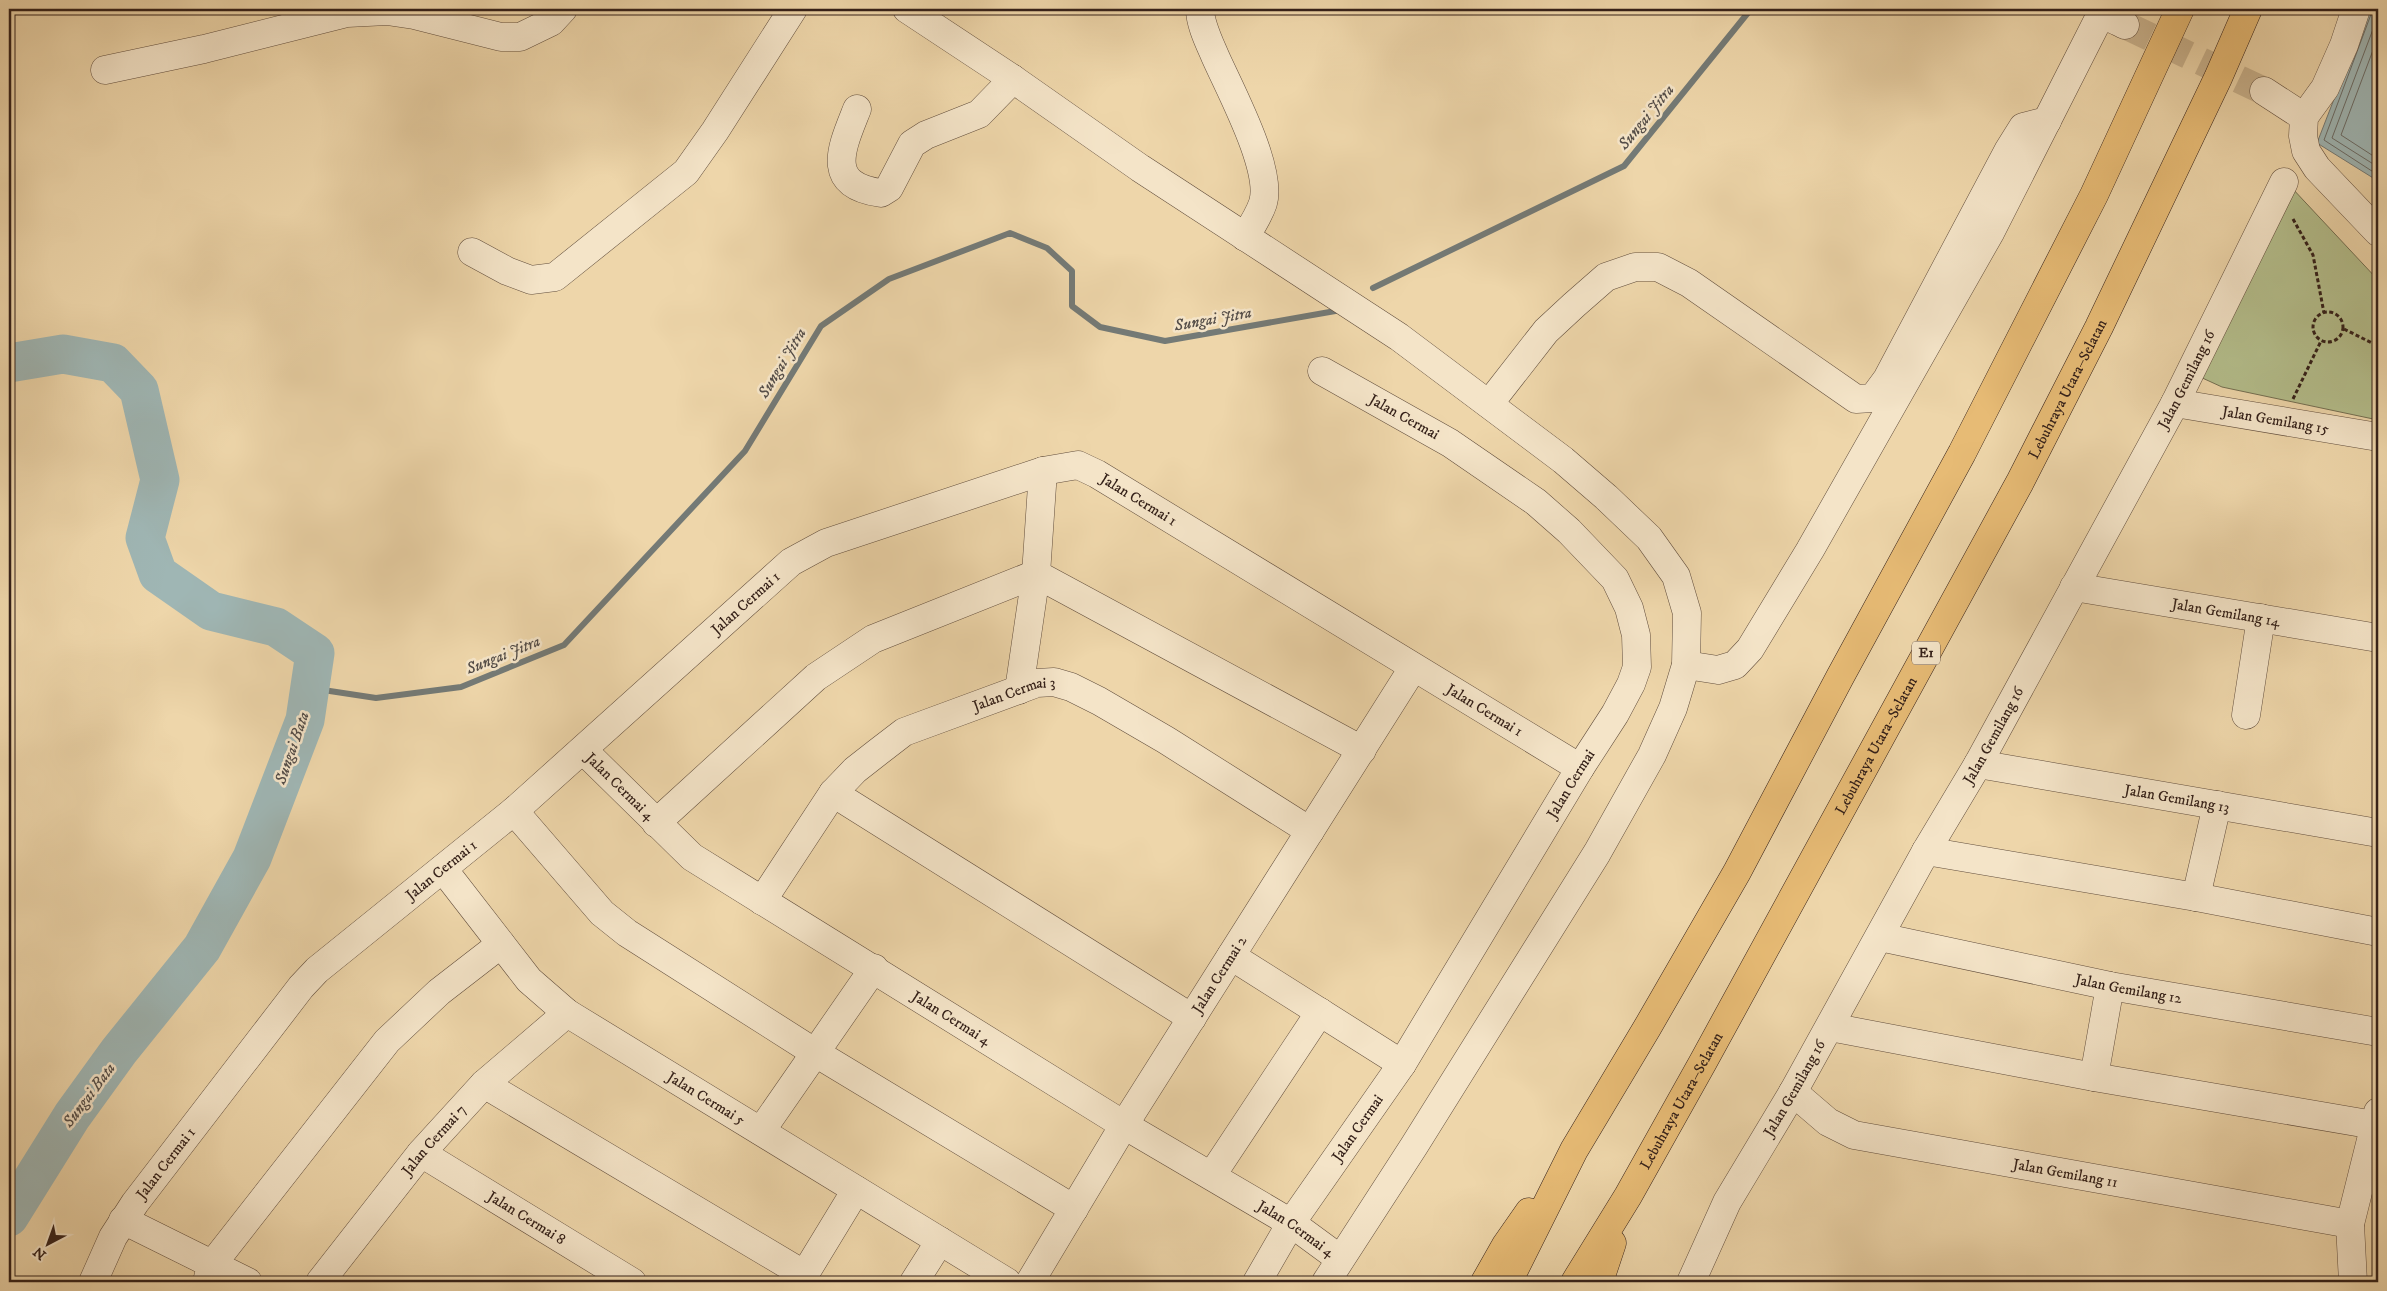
<svg xmlns="http://www.w3.org/2000/svg" width="2387" height="1291" font-family="'IM FELL DW Pica',serif">
<rect width="100%" height="100%" fill="#eed6aa"/>
<filter id="stains"><feTurbulence type="fractalNoise" baseFrequency=".004" numOctaves="4"/><feColorMatrix values="0 0 0 0 .2 0 0 0 0 .09 0 0 0 0 .02 0 0 0 .5 -.17"/></filter>
<radialGradient id="worn" r=".72"><stop offset=".6" stop-color="#630" stop-opacity="0"/><stop offset="1" stop-color="#630" stop-opacity=".3"/></radialGradient>
<polygon fill="#b4be8c" stroke="#746f52" points="2291,187 2378,280 2378,420 2222,387 2198,376"/>
<polygon fill="#9fb6b4" stroke="#747a76" points="2369,9 2378,9 2378,181 2317,143"/>
<g fill="none" stroke-linecap="round" stroke-linejoin="round">
<g stroke="#6a6b66" stroke-width="1">
<polyline points="2373,9 2324,140 2378,175"/>
<polyline points="2378,16 2332,138 2378,167"/>
<polyline points="2378,37 2341,135 2378,159"/>
</g>
<g stroke="#747a76" stroke-width="6">
<polyline points="1373,288 1624,166 1751,9"/>
<polyline points="310,688 376,698 461,687 564,645 745,451 821,326 889,279 1010,233 1047,248 1072,271 1072,306 1100,327 1165,341 1341,310"/>
</g>
<polyline stroke="#9fb6b4" stroke-width="39" points="9,363 63,354 113,363 139,390 160,480 145,538 158,574 211,611 276,627 315,653 305,720 252,858 202,948 119,1051 72,1116 9,1217"/>
<polyline stroke="#c9b28d" stroke-width="28" stroke-dasharray="28 14" stroke-linecap="butt" points="2125,25 2264,91"/>
<g stroke="#624e3d" stroke-width="29">
<g id="minor">
<polyline points="907,9 1013,79 1140,168 1399,337 1563,460 1606,497 1649,538 1676,576 1687,613 1686,665 1673,708 1652,755 1597,853 1414,1146 1326,1282"/>
<path d="M1200,9c0,15 9,33 15,47 15,34 58,113 48,147 -4,12 -11,23 -18,34"/>
<polyline points="2356,9 2344,45 2325,88 2304,117 2303,136 2306,151 2317,168 2378,232"/>
<polyline points="105,70 204,49 347,13 387,11 414,15 501,37 520,37 551,22 563,9"/>
<polyline points="2264,91 2304,117"/>
<path d="M857,109c-15,38 -34,76 24,84l8,-5 23,-44 14,-9 53,-21 34,-35"/>
<polyline points="472,252 507,271 531,280 555,277 686,172 715,131 793,9"/>
<path id="s1" d="M2175,403l203,34"/>
<polyline points="1489,404 1546,331 1574,305 1606,277 1635,267 1658,267 1689,283 1856,399 1873,398 1887,379 2008,151 2023,127 2047,121"/>
<path id="s2" d="M2074,587l304,51"/>
<path d="M1686,665l32,5 17,-5 15,-16 60,-99 181,-319 106,-209c9,-8 18,-2 28,3"/>
<polyline points="1019,690 1036,574 1043,471"/>
<polyline points="2246,715 2261,618"/>
<path id="s3" d="M583,750l109,107 432,268 167,98 49,36"/>
<path id="s4" d="M1978,764l400,69"/>
<polyline points="833,793 1192,1018"/>
<polyline points="514,811 602,913 627,933 814,1052 1074,1209"/>
<polyline points="656,823 816,677 873,639 1036,574 1362,750"/>
<polyline points="1926,851 2196,897 2378,932"/>
<path id="s5" d="M443,869l86,111 38,33 440,269"/>
<polyline points="2196,897 2217,805"/>
<path id="s6" d="M762,901l71,-108 22,-23 23,-18 26,-20 133,-49 17,-1 17,5 28,14 67,39 144,91"/>
<path id="s7" d="M1880,937l230,49 268,46"/>
<polyline points="1231,956 1402,1064"/>
<polyline points="1830,1027 2094,1077 2374,1125"/>
<polyline points="2094,1077 2110,986"/>
<polyline points="484,1084 805,1275"/>
<path id="s8" d="M1793,1092l35,30 26,13 496,89"/>
<polyline points="761,1131 874,968"/>
<path id="s9" d="M421,1153l211,129"/>
<polyline points="1212,1175 1320,1012"/>
<polyline points="123,1220 248,1282"/>
<path id="s10" d="M93,1282l20,-45 22,-34 166,-216 16,-17 197,-159 277,-249 35,-19 217,-72 35,-6 19,9 483,294"/>
<polyline points="207,1282 211,1266 387,1041 439,992 501,944"/>
<path id="s11" d="M320,1282l101,-129 63,-69 83,-71"/>
<polyline points="800,1282 856,1190"/>
<polyline points="914,1282 940,1241"/>
<path id="s12" d="M1030,1282l94,-157 289,-457"/>
<path id="s13" d="M1257,1282l34,-59 111,-159 178,-296 35,-54 16,-30 6,-17 -1,-32 -7,-27 -14,-29 -46,-48 -33,-29 -86,-59 -128,-72"/>
<path id="s14" d="M1691,1282l36,-80 66,-110 133,-241 52,-87 197,-361 109,-221"/>
<polyline points="2353,1282 2350,1224 2378,1112"/>
</g>
</g>
<g stroke="#342019" stroke-width="29">
<g id="highway">
<polyline points="1485,1282 1506,1245 1529,1212"/>
<polyline points="1508,1282 1574,1150 1647,1028 1737,872 1840,677 1962,453 2094,195 2180,9"/>
<path id="s15" d="M1575,1282l53,-86 75,-134 317,-580 79,-155 119,-249 30,-69"/>
<polyline points="1599,1282 1612,1243"/>
</g>
</g>
<g stroke="#342019" stroke-width="3" stroke-dasharray="4 2.5" stroke-linecap="butt">
<polyline points="2293,219 2313,255 2324,313"/>
<circle cx="2328" cy="327" r="15"/>
<polyline points="2344,329 2378,346"/>
<polyline points="2293,399 2321,341"/>
</g>
<use href="#minor" stroke="#f4e4c8" stroke-width="28"/>
<use href="#highway" stroke="#e7bb75" stroke-width="28"/>
</g>
<g text-anchor="middle" dominant-baseline="central" stroke-width="5" stroke-linejoin="round" paint-order="stroke">
<rect fill="#f4e4c8" stroke="#6e5b4e" stroke-width="1" x="1912" y="641.5" width="28" height="23" rx="4"/>
<g font-size="14" font-weight="bold" fill="#342019">
<text x="1926" y="653">E1</text>
</g>
<g font-size="15" fill="#342019" stroke="#f4e4c8">
<text stroke="none"><textPath href="#s14" startOffset="1030">Jalan Gemilang 16</textPath></text>
<text stroke="none"><textPath href="#s15" startOffset="1020">Lebuhraya Utara–Selatan</textPath></text>
<text transform="translate(1404 417) rotate(29)">Jalan Cermai</text>
<text stroke="none"><textPath href="#s1" startOffset="102">Jalan Gemilang 15</textPath></text>
<text stroke="none"><textPath href="#s10" startOffset="1385">Jalan Cermai 1</textPath></text>
<text stroke="none"><textPath href="#s10" startOffset="950">Jalan Cermai 1</textPath></text>
<text stroke="none"><textPath href="#s2" startOffset="154">Jalan Gemilang 14</textPath></text>
<text stroke="none"><textPath href="#s6" startOffset="340">Jalan Cermai 3</textPath></text>
<text stroke="none"><textPath href="#s10" startOffset="1790">Jalan Cermai 1</textPath></text>
<text stroke="none"><textPath href="#s14" startOffset="625">Jalan Gemilang 16</textPath></text>
<text stroke="none"><textPath href="#s15" startOffset="615">Lebuhraya Utara–Selatan</textPath></text>
<text stroke="none"><textPath href="#s13" startOffset="589">Jalan Cermai</textPath></text>
<text stroke="none"><textPath href="#s3" startOffset="52">Jalan Cermai 4</textPath></text>
<text stroke="none"><textPath href="#s4" startOffset="202">Jalan Gemilang 13</textPath></text>
<text stroke="none"><textPath href="#s10" startOffset="545">Jalan Cermai 1</textPath></text>
<text stroke="none"><textPath href="#s12" startOffset="361">Jalan Cermai 2</textPath></text>
<text stroke="none"><textPath href="#s7" startOffset="254">Jalan Gemilang 12</textPath></text>
<text stroke="none"><textPath href="#s3" startOffset="458">Jalan Cermai 4</textPath></text>
<text stroke="none"><textPath href="#s14" startOffset="220">Jalan Gemilang 16</textPath></text>
<text stroke="none"><textPath href="#s5" startOffset="354">Jalan Cermai 5</textPath></text>
<text stroke="none"><textPath href="#s15" startOffset="210">Lebuhraya Utara–Selatan</textPath></text>
<text stroke="none"><textPath href="#s13" startOffset="184">Jalan Cermai</textPath></text>
<text stroke="none"><textPath href="#s11" startOffset="182">Jalan Cermai 7</textPath></text>
<text stroke="none"><textPath href="#s10" startOffset="140">Jalan Cermai 1</textPath></text>
<text stroke="none"><textPath href="#s8" startOffset="290">Jalan Gemilang 11</textPath></text>
<text stroke="none"><textPath href="#s9" startOffset="124">Jalan Cermai 8</textPath></text>
<text stroke="none"><textPath href="#s3" startOffset="862">Jalan Cermai 4</textPath></text>
</g>
<g font-size="16" font-style="italic" fill="#544d48" stroke="#f4e4c8">
<text transform="translate(1646 117) rotate(-51)">Sungai Jitra</text>
<text transform="translate(1213 319) rotate(-10)">Sungai Jitra</text>
<text transform="translate(782 363) rotate(-59)">Sungai Jitra</text>
<text transform="translate(503 655) rotate(-22)">Sungai Jitra</text>
<text transform="translate(292 748) rotate(-71)">Sungai Bata</text>
<text transform="translate(89 1095) rotate(-53)">Sungai Bata</text>
</g>
</g>
<rect width="2387" height="1291" fill="none" stroke="#eed6aa" stroke-width="30"/>
<rect x="10" y="10" width="2367" height="1271" fill="none" stroke="#342019" stroke-width="2.5"/>
<rect x="15" y="15" width="2357" height="1261" fill="none" stroke="#342019"/>
<g transform="translate(48 1244) rotate(221)" stroke="#f4e4c8" stroke-width="4" paint-order="stroke">
<path d="M0-4L9 19L0 12L-9 19Z" fill="#342019"/>
<text y="-8" font-size="14" font-weight="bold" text-anchor="middle" fill="#342019">N</text>
</g>
<rect width="100%" height="100%" filter="url(#stains)"/>
<rect width="100%" height="100%" fill="url(#worn)"/>
</svg>
